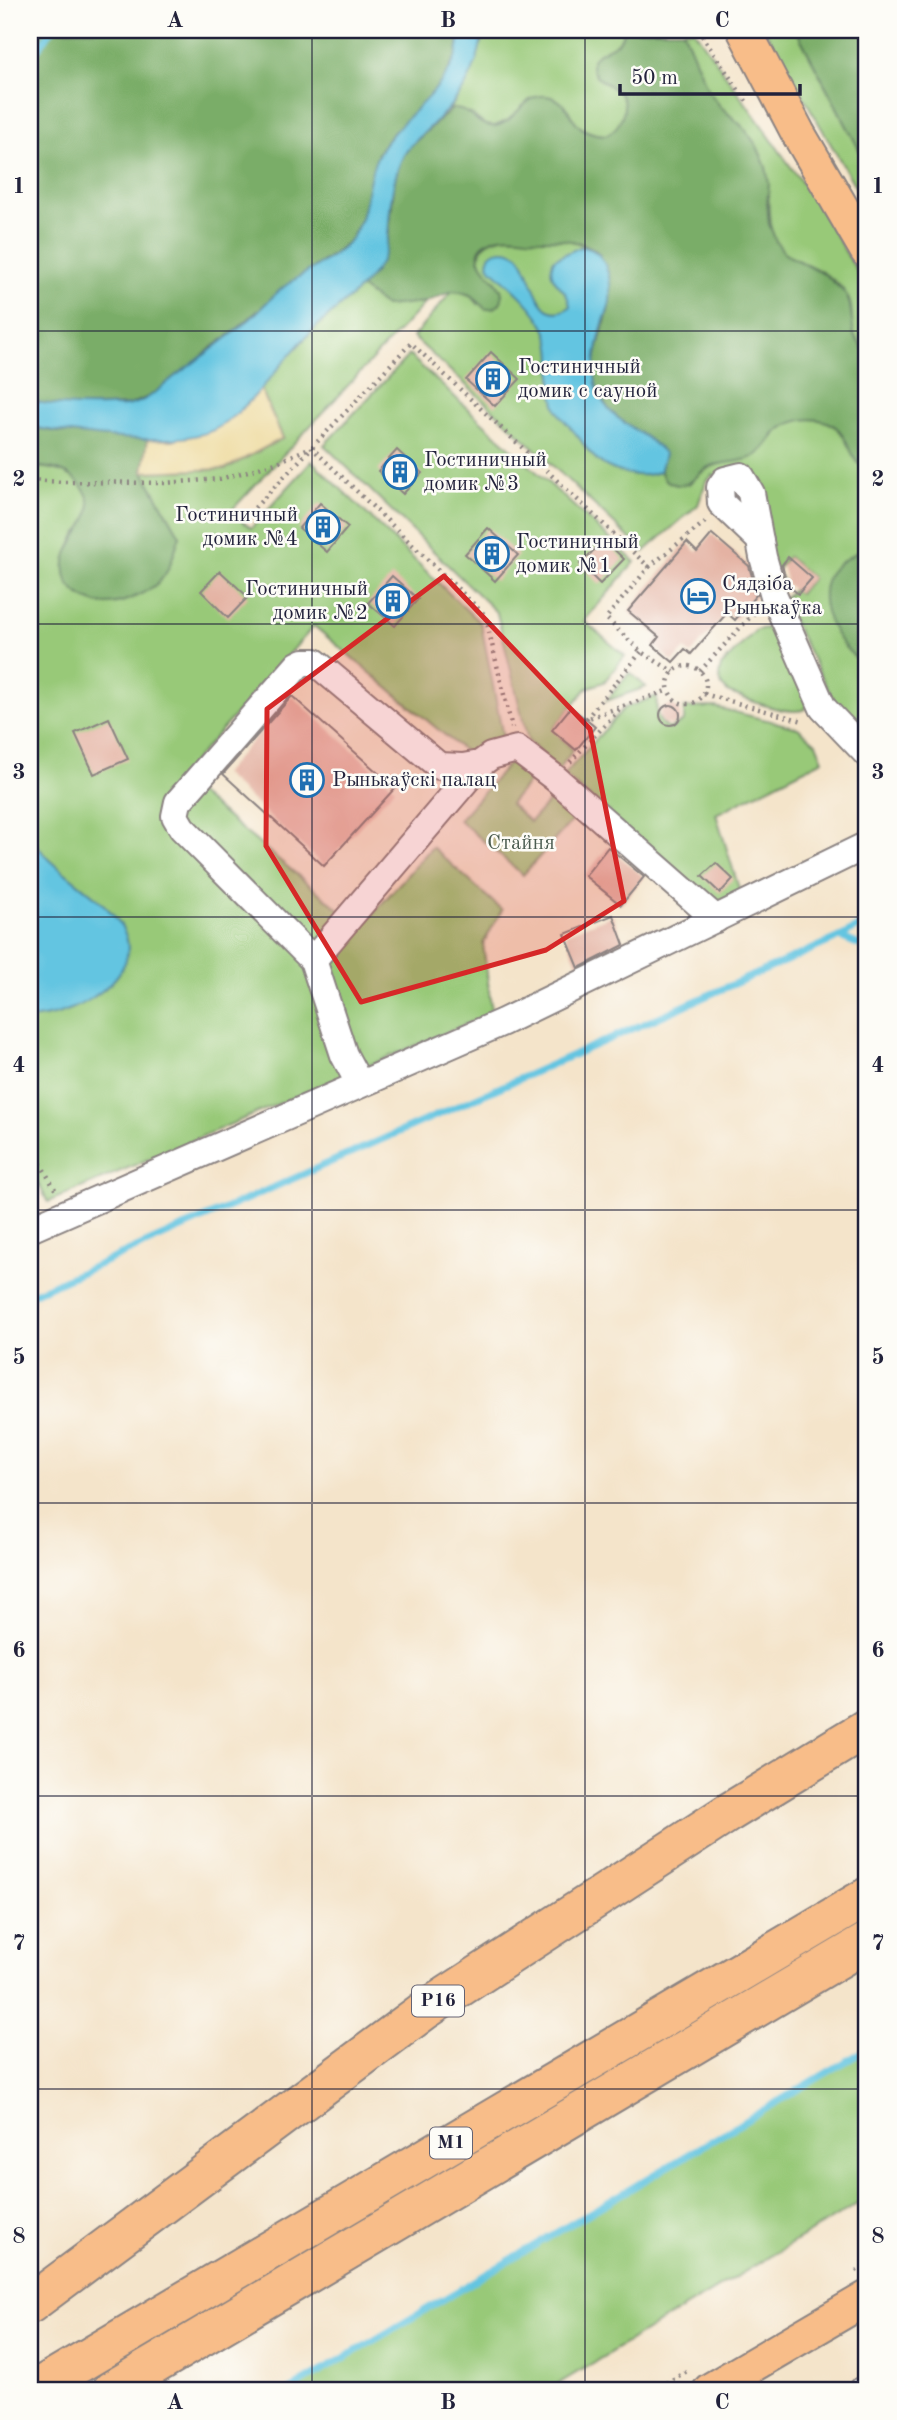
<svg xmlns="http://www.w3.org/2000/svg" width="897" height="2420" font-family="'Old Standard TT',serif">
<rect width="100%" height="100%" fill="#fdfcf7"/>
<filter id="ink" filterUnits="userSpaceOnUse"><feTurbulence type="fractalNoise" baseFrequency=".0143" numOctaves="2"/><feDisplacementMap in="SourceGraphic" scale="14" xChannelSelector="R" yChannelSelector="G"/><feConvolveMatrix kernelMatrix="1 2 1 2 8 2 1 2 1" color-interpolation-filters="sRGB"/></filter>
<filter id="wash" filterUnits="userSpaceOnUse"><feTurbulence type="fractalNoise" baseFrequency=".00686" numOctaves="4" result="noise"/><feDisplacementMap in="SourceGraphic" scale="28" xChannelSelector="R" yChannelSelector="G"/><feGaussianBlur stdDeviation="1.57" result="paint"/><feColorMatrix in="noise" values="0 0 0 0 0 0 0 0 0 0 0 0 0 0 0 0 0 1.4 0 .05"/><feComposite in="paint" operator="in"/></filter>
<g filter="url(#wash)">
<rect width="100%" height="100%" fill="#f4e4ca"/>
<g fill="#98c978" stroke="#5d765a" stroke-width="2">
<path d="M483,30h141c-1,3 -2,7 -4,10 -7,9 -29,11 -28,26 1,21 45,19 29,53 -3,8 -7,12 -15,16 -19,-1 -30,-8 -38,-25l-62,11 -11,5 -10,-1 -14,-11 -19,-5 -5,3c19,-25 32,-51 36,-82z"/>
<path d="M683,30h11l121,171 52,87v65c-25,-25 -8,-40 -21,-59 -7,-12 -25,-24 -38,-29 -8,-4 -17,-6 -24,-12 -24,-25 -10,-58 -19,-87 -11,-37 -40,-47 -57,-76 -11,-18 -17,-41 -25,-60z"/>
<polygon points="765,30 796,30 867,164 867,207"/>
<path d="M508,236l60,4 22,7 99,237c17,-18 29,-20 53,-26 4,-1 12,-1 16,-4 9,-5 14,-18 22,-24 15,-12 40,-16 56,-3 15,11 14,34 31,43v267l-22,-27 -6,1 -57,-111 11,-10 6,4 13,-16 -24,-21 -13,15 8,9 -7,7 -22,-99 -41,-14 -7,7 -8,23 -54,47 -144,-136 -87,-79 39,-46c12,1 19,3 26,13l18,-23c-25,-20 -21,-40 12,-45z"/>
<path d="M360,287l25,19 41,-4 -196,210 21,16 61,-67 169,163 23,118 -21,14 -19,-5 -150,-125 -135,152 182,149 71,-80 70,63 -19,34 9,69 -444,189 -18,-34v-700c24,-3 63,10 61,41 -2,15 -15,22 -19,34 -4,11 -3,27 -5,39l12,13 20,8 81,-67 -37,-64 82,-3 58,-31 -23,-51 50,-54z"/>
<polygon points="409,355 635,562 584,621 625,656 604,682 587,688 553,729 573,750 558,771 528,741 497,613 324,445"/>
<path d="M766,628l16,7 26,67 -2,7c-20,8 -57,-10 -77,-16l-7,-7 -3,-10 2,-10 35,-36z"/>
<polygon points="630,672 646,687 606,701"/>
<path d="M657,696c-1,15 -2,25 12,33l15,-8v-13l31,-1 83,21 18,15 7,17 -107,54 24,78 -24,18 -152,-135 60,-67z"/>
<polygon points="512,760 532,778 510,804 530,822 554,796 576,816 523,875 459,820"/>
<polygon points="867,2047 867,2198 548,2390 290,2390"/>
</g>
<g fill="#7aad68" stroke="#4e6852" stroke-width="2">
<polygon points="30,30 460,30 457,54 445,77 428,99 390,136 378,153 361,220 351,239 335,253 283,288 235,331 210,349 195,363 174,377 155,394 130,405 64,407 30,401"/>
<path d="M624,30h59l25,60 12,16 24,22 13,18 9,21 3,17 -2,21 2,19 7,17 9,13 41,21 20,19 4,11 4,31 13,17v117c-20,-10 -17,-40 -40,-48 -17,-6 -38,-2 -51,11 -6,7 -10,15 -18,21 -12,9 -32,7 -47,12 -9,3 -13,11 -21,16 -9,7 -30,1 -29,-12 0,-5 3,-11 3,-16 -19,-23 -51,-30 -65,-60 -13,-29 5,-60 10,-88 1,-8 -2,-18 -4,-26 -2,-7 -2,-20 -6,-26 -11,-14 -39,-15 -55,-15 -16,1 -33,-6 -48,-1 -31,11 -14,29 0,44 11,13 7,28 -11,27l-12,-13 -10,-4 -11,-1 -26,11 -41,4 -25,-19 14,-14 14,-32 7,-63 6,-18 8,-13 43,-38c18,-2 26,20 44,17 22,-5 29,-37 55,-29 26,8 14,36 55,38 8,-4 12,-8 15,-16 15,-34 -28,-32 -29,-53 -1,-15 21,-17 28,-26 2,-3 3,-7 4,-10z"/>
<polygon points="796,30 867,30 867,164"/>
<path d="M30,427l28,5 90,7 -5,33 37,64c-5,12 -8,29 -16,40 -9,14 -40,28 -56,28 -14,1 -36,-10 -41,-23 -16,-43 51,-62 8,-102 -13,-11 -29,-13 -45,-11z"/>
<path d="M867,546v119c-28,-14 -53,-58 -39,-89 7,-14 26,-21 39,-30z"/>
</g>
<polygon fill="#eeda9e" stroke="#887e6c" stroke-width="2" points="260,387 283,438 225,469 143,472 148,439 173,440 234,415"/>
<g fill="#63c5e1" stroke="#42748e" stroke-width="2">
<path d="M460,30h23c-5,45 -23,69 -55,99 -10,10 -22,19 -27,32 -8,19 -11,43 -12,63 -1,11 -1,21 -5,31 -11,29 -51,55 -73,77 -31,30 -56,72 -92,95 -37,24 -146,7 -189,0v-26c27,5 51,6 79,5 7,0 15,1 21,-1 18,-4 30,-17 44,-28 26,-19 52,-37 76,-58 12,-11 22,-23 35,-33 19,-14 56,-31 68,-50 17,-28 11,-61 30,-90 22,-32 58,-52 73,-90 3,-8 3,-18 4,-26z"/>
<path d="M580,247c26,0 32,32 30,54 -1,9 -6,18 -8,26 -5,21 -11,44 -4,65 12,31 47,38 67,62l-5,17c-20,10 -53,1 -68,-16 -6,-6 -10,-14 -16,-21 -8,-10 -18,-18 -21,-30 -7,-25 2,-50 -9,-74 -12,-25 -37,-45 -57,-63 -5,-18 19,-22 30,-11 15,15 17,73 51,51 -1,-22 -27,-24 -16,-48z"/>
<path d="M30,835c8,13 17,23 28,32 33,29 102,66 53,116 -23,22 -50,33 -81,36z"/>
</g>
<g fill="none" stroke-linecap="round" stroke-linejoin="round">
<g stroke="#63c5e1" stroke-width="7">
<polyline points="30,59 52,30"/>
<polyline points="840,937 867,948"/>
<polyline points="30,1295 840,937 867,922"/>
<polyline points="290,2390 867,2049"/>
</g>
</g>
<g id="blocks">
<g fill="#e4b2a3">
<polygon points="491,352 520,379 495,406 466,380"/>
<polygon points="397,450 422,473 403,494 378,471"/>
<polygon points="320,503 348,527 327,552 299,528"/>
<polygon points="488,528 518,555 495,581 465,554"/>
<polygon points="712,534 749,566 757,594 735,620 727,613 691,654 685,649 673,662 653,645 659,637 628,611 687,542 697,552"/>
<polygon points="604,540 624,559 600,584 580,564"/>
<polygon points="788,557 812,578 798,594 787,584 782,565"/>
<polygon points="220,571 248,597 228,618 201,591"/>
<polygon points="392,576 418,599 395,626 368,603"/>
<polygon points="292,696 395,788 324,866 223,774"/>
<circle cx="670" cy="715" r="10"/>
<polygon points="571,707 595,727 576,750 552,730"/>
<polygon points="109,718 128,759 94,774 75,733"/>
<polygon points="608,847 644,877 621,905 585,876"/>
<polygon points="716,863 733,879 720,893 702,876"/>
<polygon points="613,915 624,945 579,968 565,934"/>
</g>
</g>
</g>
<g filter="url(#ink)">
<use href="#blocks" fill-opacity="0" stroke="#8b8382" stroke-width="2"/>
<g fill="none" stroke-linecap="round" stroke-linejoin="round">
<g stroke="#8b8382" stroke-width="30">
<g id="minor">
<polyline points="760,540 721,503 720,487 725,480 741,476 751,493 763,557 774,596 823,708 867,754"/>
<polyline points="313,960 480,764"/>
<polyline points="359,1083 344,1055 313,960 182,828 175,816 178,802 298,665 304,662 315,662 439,766 463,767 480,764 491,756 517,749 555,778 716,919"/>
<polyline points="30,1229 503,1022 867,845"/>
<polyline points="863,2390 867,2388"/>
</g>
</g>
<g stroke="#8b8382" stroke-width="37">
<g id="major">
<polyline points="744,30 798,133 867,251"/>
<polyline points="710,2390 867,2298"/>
</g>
</g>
<g stroke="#8b8382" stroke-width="42">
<g id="highway">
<polyline points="30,2304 425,2010 728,1813 867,1728"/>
<polyline points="34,2390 867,1897"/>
<polyline points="112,2390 867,1942"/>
</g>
</g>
<g stroke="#8b8382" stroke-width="4.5" stroke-dasharray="2 5" stroke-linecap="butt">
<polyline points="698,30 746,101"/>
<polyline points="30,480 63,482 164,483 220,479 276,463 311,447 485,615 512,728"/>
<polyline points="245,518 411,343 649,567 606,618 641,652 674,672"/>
<polyline points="649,567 705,522"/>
<polyline points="641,652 586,719 669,690"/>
<circle cx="687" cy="685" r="19"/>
<polyline points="700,671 754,613"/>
<polyline points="704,694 803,721"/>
<polyline points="570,762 621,708"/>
<polyline points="30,1145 56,1191"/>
<polyline points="856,2271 867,2264"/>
<polyline points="654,2390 689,2370"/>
</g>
<use href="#minor" stroke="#fff" stroke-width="26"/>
<use href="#major" stroke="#f8bd89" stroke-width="33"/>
<use href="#highway" stroke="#f8bd89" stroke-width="38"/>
</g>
</g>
<path fill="#d62828" fill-opacity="0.2" stroke="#d62828" stroke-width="5" stroke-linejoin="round" d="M444,576l146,153 34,172 -78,49 -185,52 -95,-156 1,-137z"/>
<path fill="none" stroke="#22223b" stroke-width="2" stroke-opacity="0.55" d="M312,30v2360M585,30v2360M30,331h837M30,624h837M30,917h837M30,1210h837M30,1503h837M30,1796h837M30,2089h837"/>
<defs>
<g id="building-ring" transform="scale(1.75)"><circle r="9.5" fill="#fdfcf7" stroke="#1f6fb2" stroke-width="1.5"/><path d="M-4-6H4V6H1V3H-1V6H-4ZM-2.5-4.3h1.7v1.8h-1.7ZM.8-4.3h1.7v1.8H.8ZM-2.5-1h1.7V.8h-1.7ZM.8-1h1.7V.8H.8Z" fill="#1f6fb2"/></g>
<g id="hotel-ring" transform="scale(1.75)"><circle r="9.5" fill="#fdfcf7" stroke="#1f6fb2" stroke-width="1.5"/><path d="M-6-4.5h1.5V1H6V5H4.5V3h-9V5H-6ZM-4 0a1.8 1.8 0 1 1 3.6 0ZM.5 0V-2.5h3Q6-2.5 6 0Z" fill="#1f6fb2"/></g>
</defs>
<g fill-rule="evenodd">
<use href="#building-ring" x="493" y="379"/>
<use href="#building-ring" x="400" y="472"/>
<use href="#building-ring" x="323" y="527"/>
<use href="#building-ring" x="492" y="554"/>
<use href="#hotel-ring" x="698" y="596"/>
<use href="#building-ring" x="393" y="601"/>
<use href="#building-ring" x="307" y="780"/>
</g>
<g text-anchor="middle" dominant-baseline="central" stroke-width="5" stroke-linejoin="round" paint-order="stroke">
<g fill="#fdfcf7" stroke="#646373" stroke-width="2">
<rect x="412" y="1985.5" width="52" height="31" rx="5"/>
<rect x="430" y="2127.5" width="42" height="31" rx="5"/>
</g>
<g font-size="19" font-weight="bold" fill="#22223b">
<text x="438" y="2001">Р16</text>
<text x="451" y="2143">М1</text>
</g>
<g font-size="21" fill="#22223b" stroke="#fdfcf7" text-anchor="start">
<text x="518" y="367">Гостиничный<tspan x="518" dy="24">домик с сауной</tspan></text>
<text x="424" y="460">Гостиничный<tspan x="424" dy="24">домик №3</tspan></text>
<text x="298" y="515" text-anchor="end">Гостиничный<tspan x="298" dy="24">домик №4</tspan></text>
<text x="516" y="542">Гостиничный<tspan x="516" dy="24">домик №1</tspan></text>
<text x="722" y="584">Сядзіба<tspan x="722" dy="24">Рынькаўка</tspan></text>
<text x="368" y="589" text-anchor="end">Гостиничный<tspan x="368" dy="24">домик №2</tspan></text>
<text x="332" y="780">Рынькаўскi палац</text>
</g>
<g font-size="21" fill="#4b5c50" stroke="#fdfcf7">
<text x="521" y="843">Стайня</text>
</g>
</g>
<rect width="897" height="2420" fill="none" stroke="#fdfcf7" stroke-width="77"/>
<path d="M620 84v10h180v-10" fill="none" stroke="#22223b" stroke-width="3.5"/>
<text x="631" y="84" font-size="21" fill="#22223b" stroke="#fdfcf7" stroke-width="5" paint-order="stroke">50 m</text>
<rect x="38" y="38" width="820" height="2344" fill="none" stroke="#22223b" stroke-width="2.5"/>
<g font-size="23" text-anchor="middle" font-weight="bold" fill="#22223b">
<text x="175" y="27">A</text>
<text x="448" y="27">B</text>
<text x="722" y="27">C</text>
<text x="19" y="193">1</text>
<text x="878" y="193">1</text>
<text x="19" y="486">2</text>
<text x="878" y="486">2</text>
<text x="19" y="779">3</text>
<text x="878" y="779">3</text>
<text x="19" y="1072">4</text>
<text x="878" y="1072">4</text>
<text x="19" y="1364">5</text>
<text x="878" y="1364">5</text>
<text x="19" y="1657">6</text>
<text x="878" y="1657">6</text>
<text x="19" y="1950">7</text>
<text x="878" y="1950">7</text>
<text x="19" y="2243">8</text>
<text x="878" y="2243">8</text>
<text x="175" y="2409">A</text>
<text x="448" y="2409">B</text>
<text x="722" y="2409">C</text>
</g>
</svg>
